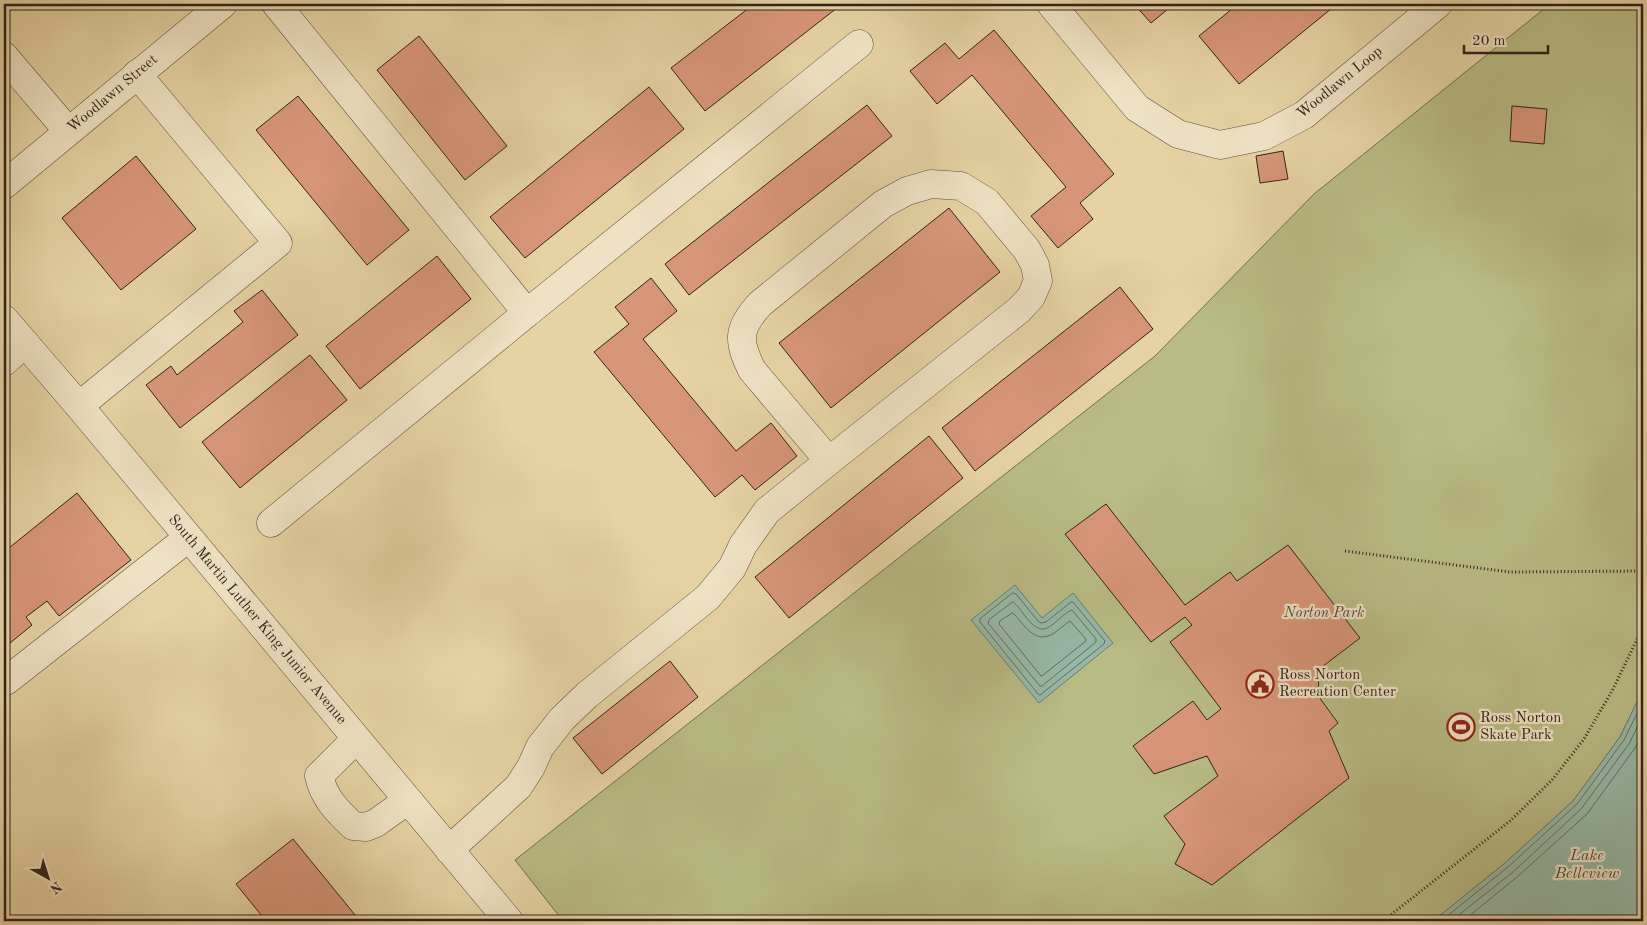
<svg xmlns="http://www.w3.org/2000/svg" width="1647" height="925" font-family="'Old Standard TT',serif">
<rect width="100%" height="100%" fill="#e6d3a4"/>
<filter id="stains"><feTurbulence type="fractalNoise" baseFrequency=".004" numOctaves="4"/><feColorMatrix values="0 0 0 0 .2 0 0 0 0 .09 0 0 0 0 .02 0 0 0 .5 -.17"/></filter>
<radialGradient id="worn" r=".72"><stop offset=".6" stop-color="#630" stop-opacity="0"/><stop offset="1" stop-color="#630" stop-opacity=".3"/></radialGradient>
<polygon fill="#b8bb84" stroke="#746e50" points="1550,4 1643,4 1643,690 1620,737 1573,801 1505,863 1433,921 563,921 515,860 1155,356 1314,194"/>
<g fill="#96b8a6" stroke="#6d7c6f">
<polygon points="1015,585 1042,618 1073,593 1113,643 1039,703 971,620"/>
<polygon points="1643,690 1643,921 1433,921 1505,863 1573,801 1620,737"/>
</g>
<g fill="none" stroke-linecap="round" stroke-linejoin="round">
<g stroke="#636d61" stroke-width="1">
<polygon points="1013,593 1016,594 1038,621 1041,623 1046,622 1071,602 1073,602 1105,641 1104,644 1040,695 1038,694 980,622 980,619"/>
<path d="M1013,602c10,7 21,35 36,25 8,-5 15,-14 23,-17l24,29v3l-54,44h-2l-52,-63 1,-3z"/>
<path d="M1013,613c11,11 22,33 41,20 6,-4 11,-9 16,-12l15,17 1,3 -43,34 -2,1 -42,-52 1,-3z"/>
<polyline points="1441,921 1508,867 1577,804 1624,740 1643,701"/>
<polyline points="1451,921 1513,872 1581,809 1629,744 1643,715"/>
<polyline points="1463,921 1517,877 1587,814 1635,748 1643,732"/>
</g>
</g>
<g fill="#d89679" stroke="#30221c">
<polygon points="754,4 842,4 705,111 671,68"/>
<polygon points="1134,4 1174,4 1151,23"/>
<polygon points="1238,4 1337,4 1239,84 1199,36"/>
<polygon points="994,30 1114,174 1080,203 1093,219 1058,248 1031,216 1066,187 972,75 937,104 910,71 945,43 959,59"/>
<polygon points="419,36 507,146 465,180 377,70"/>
<polygon points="649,87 684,129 525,258 490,217"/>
<polygon points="298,96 409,230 367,265 256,130"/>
<polygon points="867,105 892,136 689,295 665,264"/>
<polygon points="1512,106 1547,109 1544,144 1510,141"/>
<polygon points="1283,151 1288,179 1260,183 1256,156"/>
<polygon points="136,156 196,229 121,290 62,218"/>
<polygon points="949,208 1000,272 831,408 779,343"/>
<polygon points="437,256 471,299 360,389 326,346"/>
<polygon points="651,278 677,311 643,339 736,451 771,423 797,456 755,490 742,475 715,497 594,352 629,324 615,307"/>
<polygon points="1120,287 1153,329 975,471 942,428"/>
<polygon points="262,290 298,335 180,428 146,385 171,366 177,375 243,322 234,311"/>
<polygon points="310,355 347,400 240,488 202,442"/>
<polygon points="929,436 963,478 789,618 755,577"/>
<polygon points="77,493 131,560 59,616 47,601 26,617 32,625 4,648 4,552"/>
<polygon points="1106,504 1185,605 1230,572 1237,581 1288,545 1360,638 1318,670 1319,697 1338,723 1329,731 1349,778 1212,885 1175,864 1185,844 1164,816 1218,776 1207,756 1154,774 1133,746 1193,701 1207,720 1221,709 1170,642 1192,625 1185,617 1151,642 1065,534"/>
<polygon points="670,661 698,697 602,774 573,738"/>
<polygon points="293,839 360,921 266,921 236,884"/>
</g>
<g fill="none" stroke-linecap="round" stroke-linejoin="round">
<g stroke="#5e4e3e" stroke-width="29">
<g id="minor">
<polyline points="1051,4 1137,108 1178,134 1220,145 1264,136 1304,115 1438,4"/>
<polyline points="4,56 68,131"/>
<path d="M931,184l30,2 26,16 40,48 8,15 3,16 -7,16 -12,13 -190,151 -77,-91c-15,-30 -14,-42 8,-66l123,-100 24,-13z"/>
<polyline points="4,185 223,4"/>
<polyline points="527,313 859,44"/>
<polyline points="4,319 79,406 509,921"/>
<polyline points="4,362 25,343"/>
<polyline points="79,406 278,243 137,74"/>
<polyline points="271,523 527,313 276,4"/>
<polyline points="6,681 188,538"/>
<path d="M356,739l-37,37c5,22 18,35 34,50l13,1 10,-4 32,-23"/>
<polyline points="449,850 518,787 531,767 540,747 562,719 587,695 708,597 732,568 743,545 767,511 829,461"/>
</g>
</g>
<g stroke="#30221c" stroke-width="3" stroke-dasharray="1 2.5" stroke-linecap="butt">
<polyline points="1345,551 1510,572 1643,571"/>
<polyline points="1383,921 1510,821 1552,780 1584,739 1612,691 1643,627"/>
</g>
<use href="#minor" stroke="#efe2c4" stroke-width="28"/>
</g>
<defs>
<g id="civic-ring" transform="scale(1.4375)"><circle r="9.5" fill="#efe2c4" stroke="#8f2418" stroke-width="1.5"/><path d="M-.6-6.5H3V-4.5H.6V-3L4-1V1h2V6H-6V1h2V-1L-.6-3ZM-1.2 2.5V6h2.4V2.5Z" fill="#8f2418"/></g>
<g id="stadium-ring" transform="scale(1.4375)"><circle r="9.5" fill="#efe2c4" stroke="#8f2418" stroke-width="1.5"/><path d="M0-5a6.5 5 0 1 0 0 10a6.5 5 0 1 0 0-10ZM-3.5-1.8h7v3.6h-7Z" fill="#8f2418"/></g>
</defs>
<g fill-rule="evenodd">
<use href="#civic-ring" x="1260" y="684"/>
<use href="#stadium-ring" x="1461" y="727"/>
</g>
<g text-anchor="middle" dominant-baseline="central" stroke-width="4.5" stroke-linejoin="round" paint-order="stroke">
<g font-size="15" fill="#30221c" stroke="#efe2c4">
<text transform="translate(1340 83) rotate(-39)">Woodlawn Loop</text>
<text transform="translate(113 94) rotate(-40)">Woodlawn Street</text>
<text transform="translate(257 620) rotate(50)">South Martin Luther King Junior Avenue</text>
</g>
<g font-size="15" font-style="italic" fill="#524836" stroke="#efe2c4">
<text x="1324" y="613">Norton Park</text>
</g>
<g font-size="15" fill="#30221c" stroke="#efe2c4" text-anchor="start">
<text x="1279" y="675">Ross Norton<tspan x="1279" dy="17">Recreation Center</tspan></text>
<text x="1480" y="718">Ross Norton<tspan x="1480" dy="17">Skate Park</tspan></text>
</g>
<g font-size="16" font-style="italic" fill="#4a483e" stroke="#efe2c4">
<text x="1587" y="856">Lake<tspan x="1587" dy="18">Belleview</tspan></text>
</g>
</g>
<rect width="1647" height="925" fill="none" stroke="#e6d3a4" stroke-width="20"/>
<rect x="5" y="5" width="1637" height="915" fill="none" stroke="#30221c" stroke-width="2.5"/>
<rect x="10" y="10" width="1627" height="905" fill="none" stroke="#30221c"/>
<g transform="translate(48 878) rotate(141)" stroke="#efe2c4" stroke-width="4" paint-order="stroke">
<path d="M0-4L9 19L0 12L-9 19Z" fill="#30221c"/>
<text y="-8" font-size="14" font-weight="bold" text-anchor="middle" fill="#30221c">N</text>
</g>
<path d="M1464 45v8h84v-8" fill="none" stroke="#30221c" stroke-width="2.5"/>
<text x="1472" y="45" font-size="15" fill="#30221c" stroke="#efe2c4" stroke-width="4" paint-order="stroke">20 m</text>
<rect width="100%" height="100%" filter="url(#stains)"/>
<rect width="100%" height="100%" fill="url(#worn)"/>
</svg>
